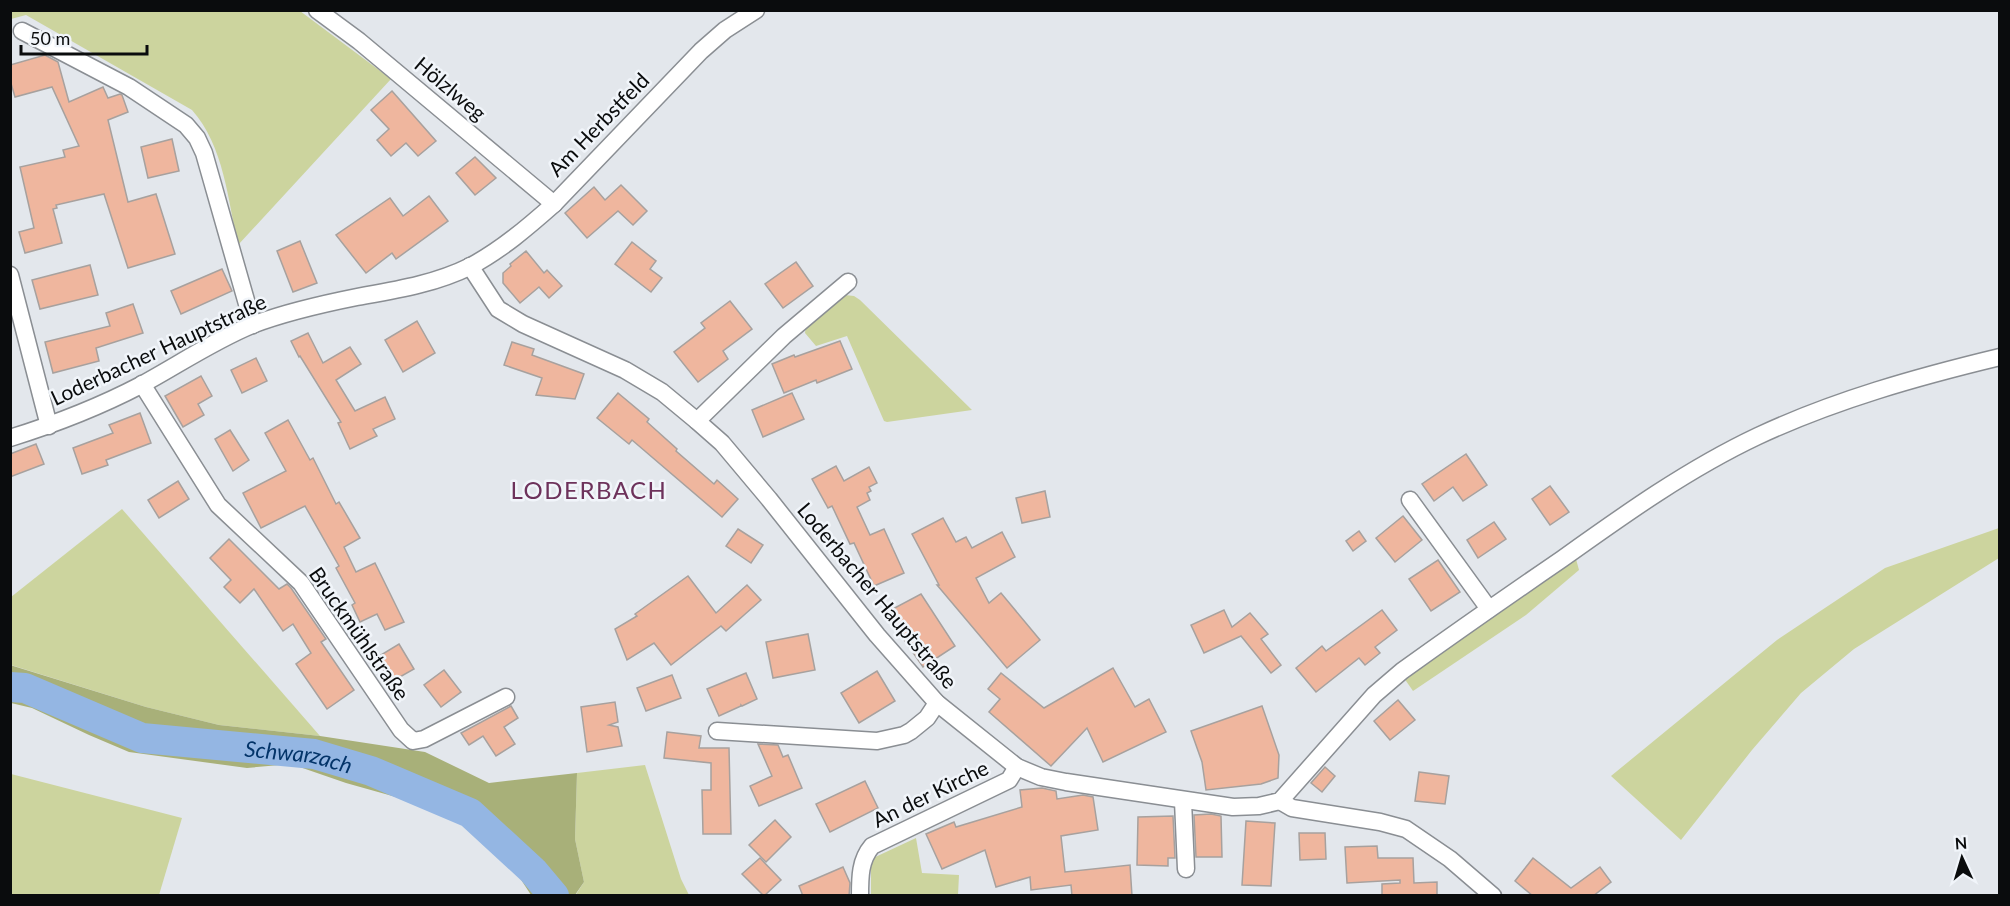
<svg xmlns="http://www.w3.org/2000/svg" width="2010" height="906" font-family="Lato,sans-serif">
<rect width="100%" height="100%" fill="#e3e7ec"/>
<g fill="#ccd49e">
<path d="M10,11h290l91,68 -153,166c-10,-45 -14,-99 -46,-135l-166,-95 -15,4z"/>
<polygon points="845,295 854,296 860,300 972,410 887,422 884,421 847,336 816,346 805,333 806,325"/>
<polygon points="122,509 320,736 219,725 146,707 11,665 11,597"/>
<polygon points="1999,528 1999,558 1854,649 1801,693 1752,750 1681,840 1611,776 1777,640 1885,568"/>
<polygon points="1576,559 1579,570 1526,615 1413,691 1404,678 1562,567"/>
<polygon points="645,765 681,879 689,895 575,896 584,882 575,839 577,773"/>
<polygon points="11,774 182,818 159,895 11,895"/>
<polygon points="916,838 922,873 959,875 958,895 871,896 871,859"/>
</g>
<polygon fill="#a8b079" points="10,665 146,707 219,725 320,736 425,752 489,783 577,773 575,839 584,882 575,895 531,895 518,875 484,837 435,808 346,783 291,764 247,768 129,752 89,735 32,708 11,703"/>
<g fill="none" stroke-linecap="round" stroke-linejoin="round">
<path stroke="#94b6e3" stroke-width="30" id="s1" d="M10,687l15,1 117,50 172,16 57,17 99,42 63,58 21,25"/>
</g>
<g fill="#efb69e" stroke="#a7a19e" stroke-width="1.5">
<polygon points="45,55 58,62 69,102 103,87 108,98 120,94 122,95 128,112 108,120 128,202 156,194 175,254 128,268 104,194 56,205 57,208 53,209 62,243 25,253 19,232 34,228 20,167 65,157 63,150 79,146 52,87 15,97 10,80 10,65"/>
<polygon points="392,91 436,141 418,156 406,143 391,156 377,140 389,129 371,110"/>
<polygon points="172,139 179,171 148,178 141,147"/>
<polygon points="475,157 496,178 475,195 456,173"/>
<polygon points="621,185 647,211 633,225 618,211 587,238 565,213 594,187 605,200"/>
<polygon points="429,196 448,221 396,259 392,253 366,273 336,235 390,198 403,216"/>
<polygon points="300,241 317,283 293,292 277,251"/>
<polygon points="632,242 656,261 650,269 662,278 651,292 615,264"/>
<polygon points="526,251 544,273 547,270 562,286 549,298 539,287 520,303 503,283 503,273 511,266 510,264"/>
<polygon points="796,262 813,286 783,308 765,284"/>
<polygon points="90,265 98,295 40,309 32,280"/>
<polygon points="222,269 232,291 181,314 171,291"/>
<polygon points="730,301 752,329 723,351 728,359 698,382 674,352 705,328 701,323"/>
<polygon points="133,304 143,333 96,348 99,361 53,373 45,342 110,326 106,313"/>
<polygon points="417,321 435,353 403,372 385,340"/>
<polygon points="308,333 323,363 350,347 361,364 336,380 355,411 385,397 395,419 373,429 377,436 350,449 338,423 341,422 300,356 299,357 291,341"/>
<polygon points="840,341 852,369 817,383 816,380 784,393 772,364 794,355 795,357"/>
<polygon points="512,342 534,349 532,355 584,374 575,399 536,395 542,378 504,365"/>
<polygon points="256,358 267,381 242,393 231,370"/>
<polygon points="201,376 212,396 198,404 204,415 183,427 165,396"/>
<polygon points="618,393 649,419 647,422 677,449 676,451 714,484 717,480 738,499 722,517 632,440 629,444 597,418"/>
<polygon points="792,393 804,419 763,437 752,410"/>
<polygon points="140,413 151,443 106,460 108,465 82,474 73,448 113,433 109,425"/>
<polygon points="288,420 310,460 313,458 336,504 339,502 360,538 344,547 356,572 375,563 404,622 385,630 377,614 360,622 352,605 355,603 336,568 339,566 305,506 261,528 243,493 286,471 265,433"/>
<polygon points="230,430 249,460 233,471 215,439"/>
<polygon points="36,444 44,464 10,477 10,454"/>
<polygon points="1466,454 1487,485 1463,501 1453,487 1434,501 1422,484"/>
<polygon points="836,466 844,481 869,467 877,483 869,487 871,491 867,493 870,500 857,507 870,535 884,529 904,573 874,586 854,543 850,544 832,506 828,508 812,479"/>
<polygon points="178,481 189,499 159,518 148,500"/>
<polygon points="1550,486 1569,512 1550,525 1532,499"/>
<polygon points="1045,491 1050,517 1022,523 1016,498"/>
<polygon points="1403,516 1422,540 1395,562 1376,538"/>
<polygon points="943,518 956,542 966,537 972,548 1002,532 1015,557 976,578 989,603 1001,593 1040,640 1007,668 937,585 939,585 912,534"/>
<polygon points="1494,522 1506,539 1478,558 1467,540"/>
<polygon points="738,529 763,545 751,563 726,546"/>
<polygon points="1359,531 1366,541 1353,551 1346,541"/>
<polygon points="229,539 279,589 287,584 291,588 326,639 321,642 354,690 327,709 296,664 311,653 293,624 283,631 254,589 240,603 224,587 231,580 210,558"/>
<polygon points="1438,560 1460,592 1431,611 1409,579"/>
<polygon points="688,576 716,613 747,585 761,600 726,631 721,626 671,665 654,643 627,660 615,629 637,616 635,614"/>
<polygon points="921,594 955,646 923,667 896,628 887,612"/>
<polygon points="1224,610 1232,627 1250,613 1268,634 1261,639 1281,665 1271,673 1241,636 1204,653 1191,625"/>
<polygon points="1382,610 1397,630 1375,647 1380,653 1365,665 1359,658 1316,692 1296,668 1322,646 1326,651"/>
<polygon points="808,634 815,670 773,678 766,642"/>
<polygon points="399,644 414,669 391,682 376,658"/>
<polygon points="1113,668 1135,707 1149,699 1166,732 1103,762 1087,728 1051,766 989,712 1000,699 988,689 1001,673 1044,708"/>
<polygon points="444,670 461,692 441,707 424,685"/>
<polygon points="877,671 895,701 859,723 841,693"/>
<polygon points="746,673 757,699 742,706 741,705 741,706 719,716 707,689"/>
<polygon points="672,675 681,698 646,711 637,688"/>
<polygon points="1398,700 1415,720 1390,740 1374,721"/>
<polygon points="615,702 618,722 609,725 618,727 622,746 587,752 581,707"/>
<polygon points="511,706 518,718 504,727 515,744 496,756 483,736 469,745 461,733"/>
<polygon points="1262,706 1279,755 1278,778 1261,784 1206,790 1202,762 1191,731"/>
<polygon points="667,732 701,736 699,748 729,748 731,834 703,834 702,790 711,790 711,763 664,758"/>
<polygon points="758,744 778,745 783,757 788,755 802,788 759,806 750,786 772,776"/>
<polygon points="1325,767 1335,776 1322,792 1311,783"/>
<polygon points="1419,772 1449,776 1445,804 1415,801"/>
<polygon points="865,781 878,808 830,832 816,804"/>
<polygon points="1042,788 1056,791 1057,799 1083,795 1093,797 1098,830 1061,836 1065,872 1130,865 1132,896 1072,896 1071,885 1031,890 1030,877 996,887 985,850 942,869 926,834 954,822 956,827 1022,807 1020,790"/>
<polygon points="1211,814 1221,816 1222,857 1196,857 1194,815"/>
<polygon points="1173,816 1175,858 1168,858 1168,866 1137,865 1138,817"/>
<polygon points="775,820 791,837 766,862 749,845"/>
<polygon points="1246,821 1275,823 1271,886 1242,885"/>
<polygon points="1299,833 1325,833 1326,859 1300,860"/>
<polygon points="1377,846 1378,858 1413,858 1414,883 1437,882 1437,896 1382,896 1382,884 1400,883 1400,880 1347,883 1345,847"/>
<polygon points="760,858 781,880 764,896 742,874"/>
<polygon points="1533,858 1571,888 1600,867 1611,882 1593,896 1533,896 1515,881"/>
<polygon points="843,867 850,883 849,896 803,896 799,886"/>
</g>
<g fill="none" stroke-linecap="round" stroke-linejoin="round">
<g stroke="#8a8e93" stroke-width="19">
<g id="minor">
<polyline points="317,10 359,41 554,204"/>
<polyline points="22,31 129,87 186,125 197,138 204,153 253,325"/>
<path d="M470,266l28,43 25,15 102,46 37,22 35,29 25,22 47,56 108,136 60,68 80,64 24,10 25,5 167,25 26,-1 21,-5 94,-106 28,-24c53,-38 106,-75 160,-112 63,-45 126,-90 196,-123 77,-36 159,-59 242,-79"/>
<polyline points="10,275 49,426"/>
<polyline points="142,384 218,505 301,583 401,730 413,741 424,739 506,697"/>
<polyline points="697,421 784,336 848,282"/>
<path d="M10,438c45,-14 89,-31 131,-53 37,-20 72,-44 111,-60 34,-13 70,-21 105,-28 39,-7 78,-13 114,-31 30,-16 57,-39 83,-62l147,-153 24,-21 31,-20"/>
<polyline points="1410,500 1489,609"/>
<polyline points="717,731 877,741 904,735 911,731 927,718 937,703"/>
<polyline points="1183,801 1186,869"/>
<polyline points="1280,801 1292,808 1380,822 1406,829 1450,859 1493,896"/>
<path d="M860,896c0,-19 0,-36 12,-50l137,-66 8,-13"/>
</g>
</g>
<use href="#minor" stroke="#fff" stroke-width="16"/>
</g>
<g text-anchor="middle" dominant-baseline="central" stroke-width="5" stroke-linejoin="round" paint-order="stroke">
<g font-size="21" fill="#0a0c0d" stroke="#f1f5fa">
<text transform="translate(451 88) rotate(40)">Hölzlweg</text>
<text transform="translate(598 124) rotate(-46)">Am Herbstfeld</text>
<text transform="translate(158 349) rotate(-25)">Loderbacher Hauptstraße</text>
<text transform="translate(878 595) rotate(50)">Loderbacher Hauptstraße</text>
<text transform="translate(360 633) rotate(55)">Bruckmühlstraße</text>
<text transform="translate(930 793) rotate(-26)">An der Kirche</text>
</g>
<g font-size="22" font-style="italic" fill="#033469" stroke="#f1f5fa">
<text stroke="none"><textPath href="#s1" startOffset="300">Schwarzach</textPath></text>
</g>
<g font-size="24" letter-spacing="1.5" fill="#6d325b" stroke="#f1f5fa">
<text x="589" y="489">LODERBACH</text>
</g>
</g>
<rect width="2010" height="906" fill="none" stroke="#0a0c0d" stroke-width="24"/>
<g transform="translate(1962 858) rotate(356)" stroke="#f1f5fa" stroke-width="4.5" paint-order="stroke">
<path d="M0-4.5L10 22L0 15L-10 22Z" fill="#0a0c0d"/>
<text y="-9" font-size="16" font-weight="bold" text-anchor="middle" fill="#0a0c0d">N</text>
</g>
<path d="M21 45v9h126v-9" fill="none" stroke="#0a0c0d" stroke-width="3"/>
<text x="30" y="45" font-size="18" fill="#0a0c0d" stroke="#f1f5fa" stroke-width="4.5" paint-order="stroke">50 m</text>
</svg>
